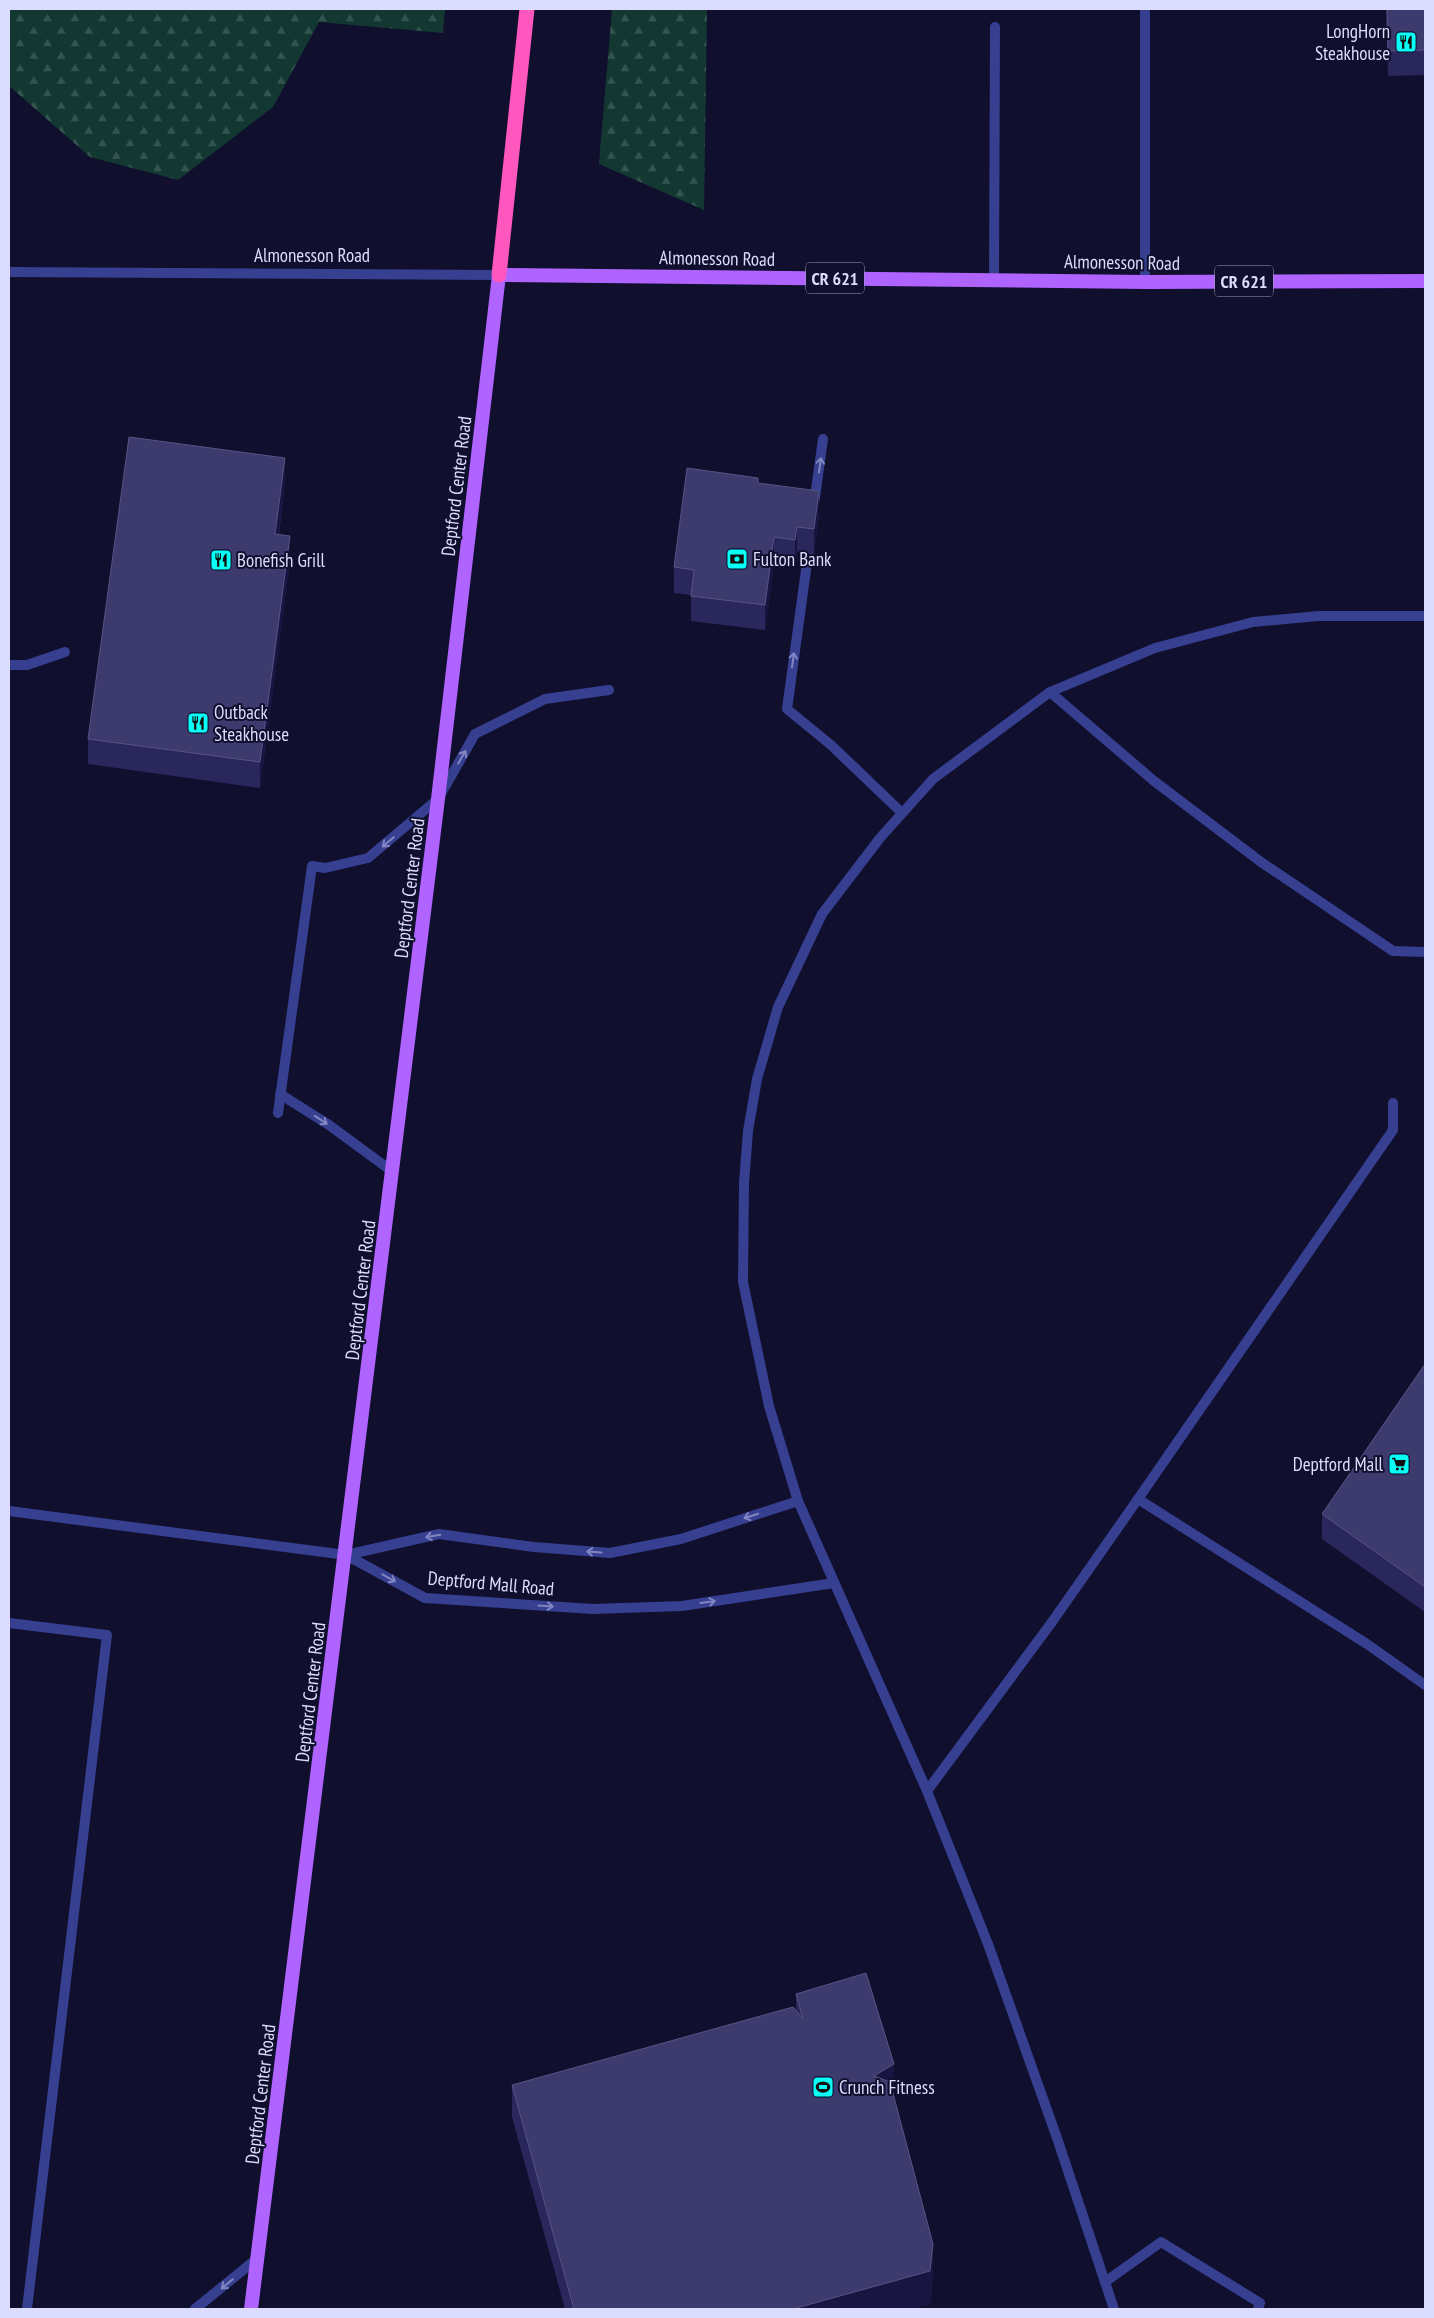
<svg xmlns="http://www.w3.org/2000/svg" width="1434" height="2318" font-family="'PT Sans Narrow',sans-serif">
<defs>
<pattern id="forest-firs" width="22" height="20" patternUnits="userSpaceOnUse" patternTransform="scale(1.25)"><rect width="22" height="20" fill="#123831"/><path d="M5 1l3.5 6h-7zM16 11l3.5 6h-7z" fill="#345450"/></pattern>
</defs>
<rect width="100%" height="100%" fill="#100f2e"/>
<g fill="url(#forest-firs)">
<polygon points="9,9 445,9 443,33 319,22 273,107 178,180 90,157 9,86"/>
<polygon points="612,9 707,9 704,210 599,164"/>
</g>
<g fill="none" stroke-linecap="round" stroke-linejoin="round">
<g stroke="#363f90" stroke-width="10">
<polyline points="994,279 995,27"/>
<polyline points="1145,282 1145,9"/>
<polyline points="814,504 823,439"/>
<polyline points="810,541 787,709 831,745 901,812"/>
<polyline points="9,665 27,665 65,652"/>
<polyline points="1050,692 1154,781 1261,862 1393,951 1425,952"/>
<polyline points="280,1094 329,1125 393,1172"/>
<polyline points="1393,1103 1393,1130 1138,1499 1367,1644 1425,1685"/>
<polyline points="278,1113 312,866 325,868 368,858 438,799 475,734 545,699 609,690"/>
<polyline points="9,1511 346,1555 439,1534 534,1547 610,1553 681,1539 798,1501"/>
<polyline points="346,1555 425,1598 593,1609 682,1606 834,1583"/>
<polyline points="9,1623 107,1635 27,2309"/>
<polyline points="927,1791 1052,1622 1138,1499"/>
<polyline points="1105,2282 1161,2242 1260,2303 1258,2309"/>
<polyline points="195,2309 259,2257"/>
<polyline points="1114,2309 1057,2138 988,1944 927,1791 798,1501 769,1406 743,1282 744,1183 748,1131 757,1079 778,1007 822,914 880,838 933,779 1050,692 1155,648 1253,622 1318,616 1425,616"/>
</g>
<polyline stroke="#363f90" stroke-width="10" points="9,272 499,275"/>
<polyline stroke="#af63ff" stroke-width="14" points="251,2309 438,799 499,275 1145,282 1425,281"/>
<polyline stroke="#ff57be" stroke-width="15" points="499,275 527,9"/>
</g>
<g fill="#2a275c">
<polygon points="1386,9 1425,9 1425,75 1388,76"/>
<polygon points="285,483 279,534 290,561 260,788 88,764 88,739"/>
<polygon points="758,483 819,516 814,554 797,552 795,565 774,563 765,630 691,621 691,595 674,593 674,567"/>
<polygon points="1425,1364 1425,1612 1322,1539 1322,1514"/>
<polygon points="796,1994 894,2097 933,2276 930,2304 910,2309 565,2309 512,2117 512,2085 796,2010"/>
</g>
<g fill="#181542">
<polygon points="285,458 285,483 275,559 275,534"/>
<polygon points="819,491 819,516 814,554 814,529"/>
<polygon points="797,527 797,552 795,565 795,540"/>
<polygon points="290,536 290,561 260,788 260,762"/>
<polygon points="774,537 774,563 765,630 765,605"/>
<polygon points="894,2064 894,2097 874,2076"/>
<polygon points="933,2244 933,2276 930,2304 910,2309 793,2309"/>
</g>
<g fill="#3d3a6e" stroke="#565484">
<polygon points="1387,9 1425,9 1425,50 1388,51"/>
<polygon points="129,437 285,458 275,534 290,536 260,762 88,739"/>
<polygon points="687,468 758,478 758,483 819,491 814,529 797,527 795,540 774,537 765,605 691,596 694,570 674,567"/>
<polygon points="1425,1364 1425,1587 1322,1514"/>
<polygon points="866,1973 894,2064 874,2076 890,2082 933,2244 930,2271 793,2309 574,2309 512,2085 793,2007 803,2019 796,1994"/>
</g>
<defs><path id="oneway-shaft" d="M-6 0H5M1.5-3L5.5 0L1.5 3" fill="none" stroke-width="1.6" stroke-linecap="round" stroke-linejoin="round" transform="scale(1.25)"/></defs>
<g stroke="#8186c2">
<use href="#oneway-shaft" transform="translate(820 465) rotate(-82)"/>
<use href="#oneway-shaft" transform="translate(793 660) rotate(-82)"/>
<use href="#oneway-shaft" transform="translate(462 757) rotate(-60)"/>
<use href="#oneway-shaft" transform="translate(388 842) rotate(140)"/>
<use href="#oneway-shaft" transform="translate(321 1120) rotate(33)"/>
<use href="#oneway-shaft" transform="translate(751 1516) rotate(162)"/>
<use href="#oneway-shaft" transform="translate(433 1536) rotate(170)"/>
<use href="#oneway-shaft" transform="translate(594 1552) rotate(-176)"/>
<use href="#oneway-shaft" transform="translate(389 1578) rotate(29)"/>
<use href="#oneway-shaft" transform="translate(708 1602) rotate(-8)"/>
<use href="#oneway-shaft" transform="translate(546 1606) rotate(4)"/>
<use href="#oneway-shaft" transform="translate(227 2284) rotate(140)"/>
</g>
<defs>
<g id="restaurant-square" transform="scale(1.125)"><rect x="-9" y="-9" width="18" height="18" rx="4" fill="#08fff6" stroke="#100f2e"/><path d="M-5-6h1v4h1v-4h1v4h1v-4h1v5L-1.5 .5V6h-2V.5L-5-1ZM5-6V6H3V1.5H1.5Q1.5-4 5-6Z" fill="#111"/></g>
<g id="bank-square" transform="scale(1.125)"><rect x="-9" y="-9" width="18" height="18" rx="4" fill="#08fff6" stroke="#100f2e"/><path d="M-6-4H6V4H-6ZM0-2.3a2.3 2.3 0 1 0 0 4.6a2.3 2.3 0 1 0 0-4.6Z" fill="#111"/></g>
<g id="supermarket-square" transform="scale(1.125)"><rect x="-9" y="-9" width="18" height="18" rx="4" fill="#08fff6" stroke="#100f2e"/><path d="M-6-5.5h2.5l.6 2H6L4.5 2H-2.5L-4.4-4H-6ZM-1.5 3.2a1.3 1.3 0 1 0 .1 0ZM3 3.2a1.3 1.3 0 1 0 .1 0Z" fill="#111"/></g>
<g id="stadium-square" transform="scale(1.125)"><rect x="-9" y="-9" width="18" height="18" rx="4" fill="#08fff6" stroke="#100f2e"/><path d="M0-5a6.5 5 0 1 0 0 10a6.5 5 0 1 0 0-10ZM-3.5-1.8h7v3.6h-7Z" fill="#111"/></g>
</defs>
<g fill-rule="evenodd">
<use href="#restaurant-square" x="1406" y="42"/>
<use href="#bank-square" x="737" y="559"/>
<use href="#restaurant-square" x="221" y="560"/>
<use href="#restaurant-square" x="198" y="723"/>
<use href="#supermarket-square" x="1399" y="1464"/>
<use href="#stadium-square" x="823" y="2087"/>
</g>
<g text-anchor="middle" dominant-baseline="central" stroke-width="4" stroke-linejoin="round" paint-order="stroke">
<g fill="#100f2e" stroke="#9f9ec0" stroke-width="1">
<rect x="806" y="262.5" width="58" height="31" rx="4"/>
<rect x="1215" y="265.5" width="58" height="31" rx="4"/>
</g>
<g font-size="18" font-weight="bold" fill="#dcdcff">
<text x="835" y="278">CR 621</text>
<text x="1244" y="281">CR 621</text>
</g>
<g font-size="19" fill="#dcdcff" stroke="#100f2e" text-anchor="start">
<text x="1390" y="31" text-anchor="end">LongHorn<tspan x="1390" dy="22">Steakhouse</tspan></text>
<text x="753" y="559">Fulton Bank</text>
<text x="237" y="560">Bonefish Grill</text>
<text x="214" y="712">Outback<tspan x="214" dy="22">Steakhouse</tspan></text>
<text x="1383" y="1464" text-anchor="end">Deptford Mall</text>
<text x="839" y="2087">Crunch Fitness</text>
</g>
<g font-size="19" fill="#dcdcff" stroke="#100f2e">
<text x="312" y="255">Almonesson Road</text>
<text transform="translate(717 258) rotate(1)">Almonesson Road</text>
<text transform="translate(1122 262) rotate(1)">Almonesson Road</text>
<text transform="translate(456 486) rotate(-83)">Deptford Center Road</text>
<text transform="translate(409 888) rotate(-83)">Deptford Center Road</text>
<text transform="translate(360 1290) rotate(-83)">Deptford Center Road</text>
<text transform="translate(491 1583) rotate(5)">Deptford Mall Road</text>
<text transform="translate(310 1692) rotate(-83)">Deptford Center Road</text>
<text transform="translate(260 2094) rotate(-83)">Deptford Center Road</text>
</g>
</g>
<rect width="1434" height="2318" fill="none" stroke="#dcdcff" stroke-width="20"/>
</svg>
